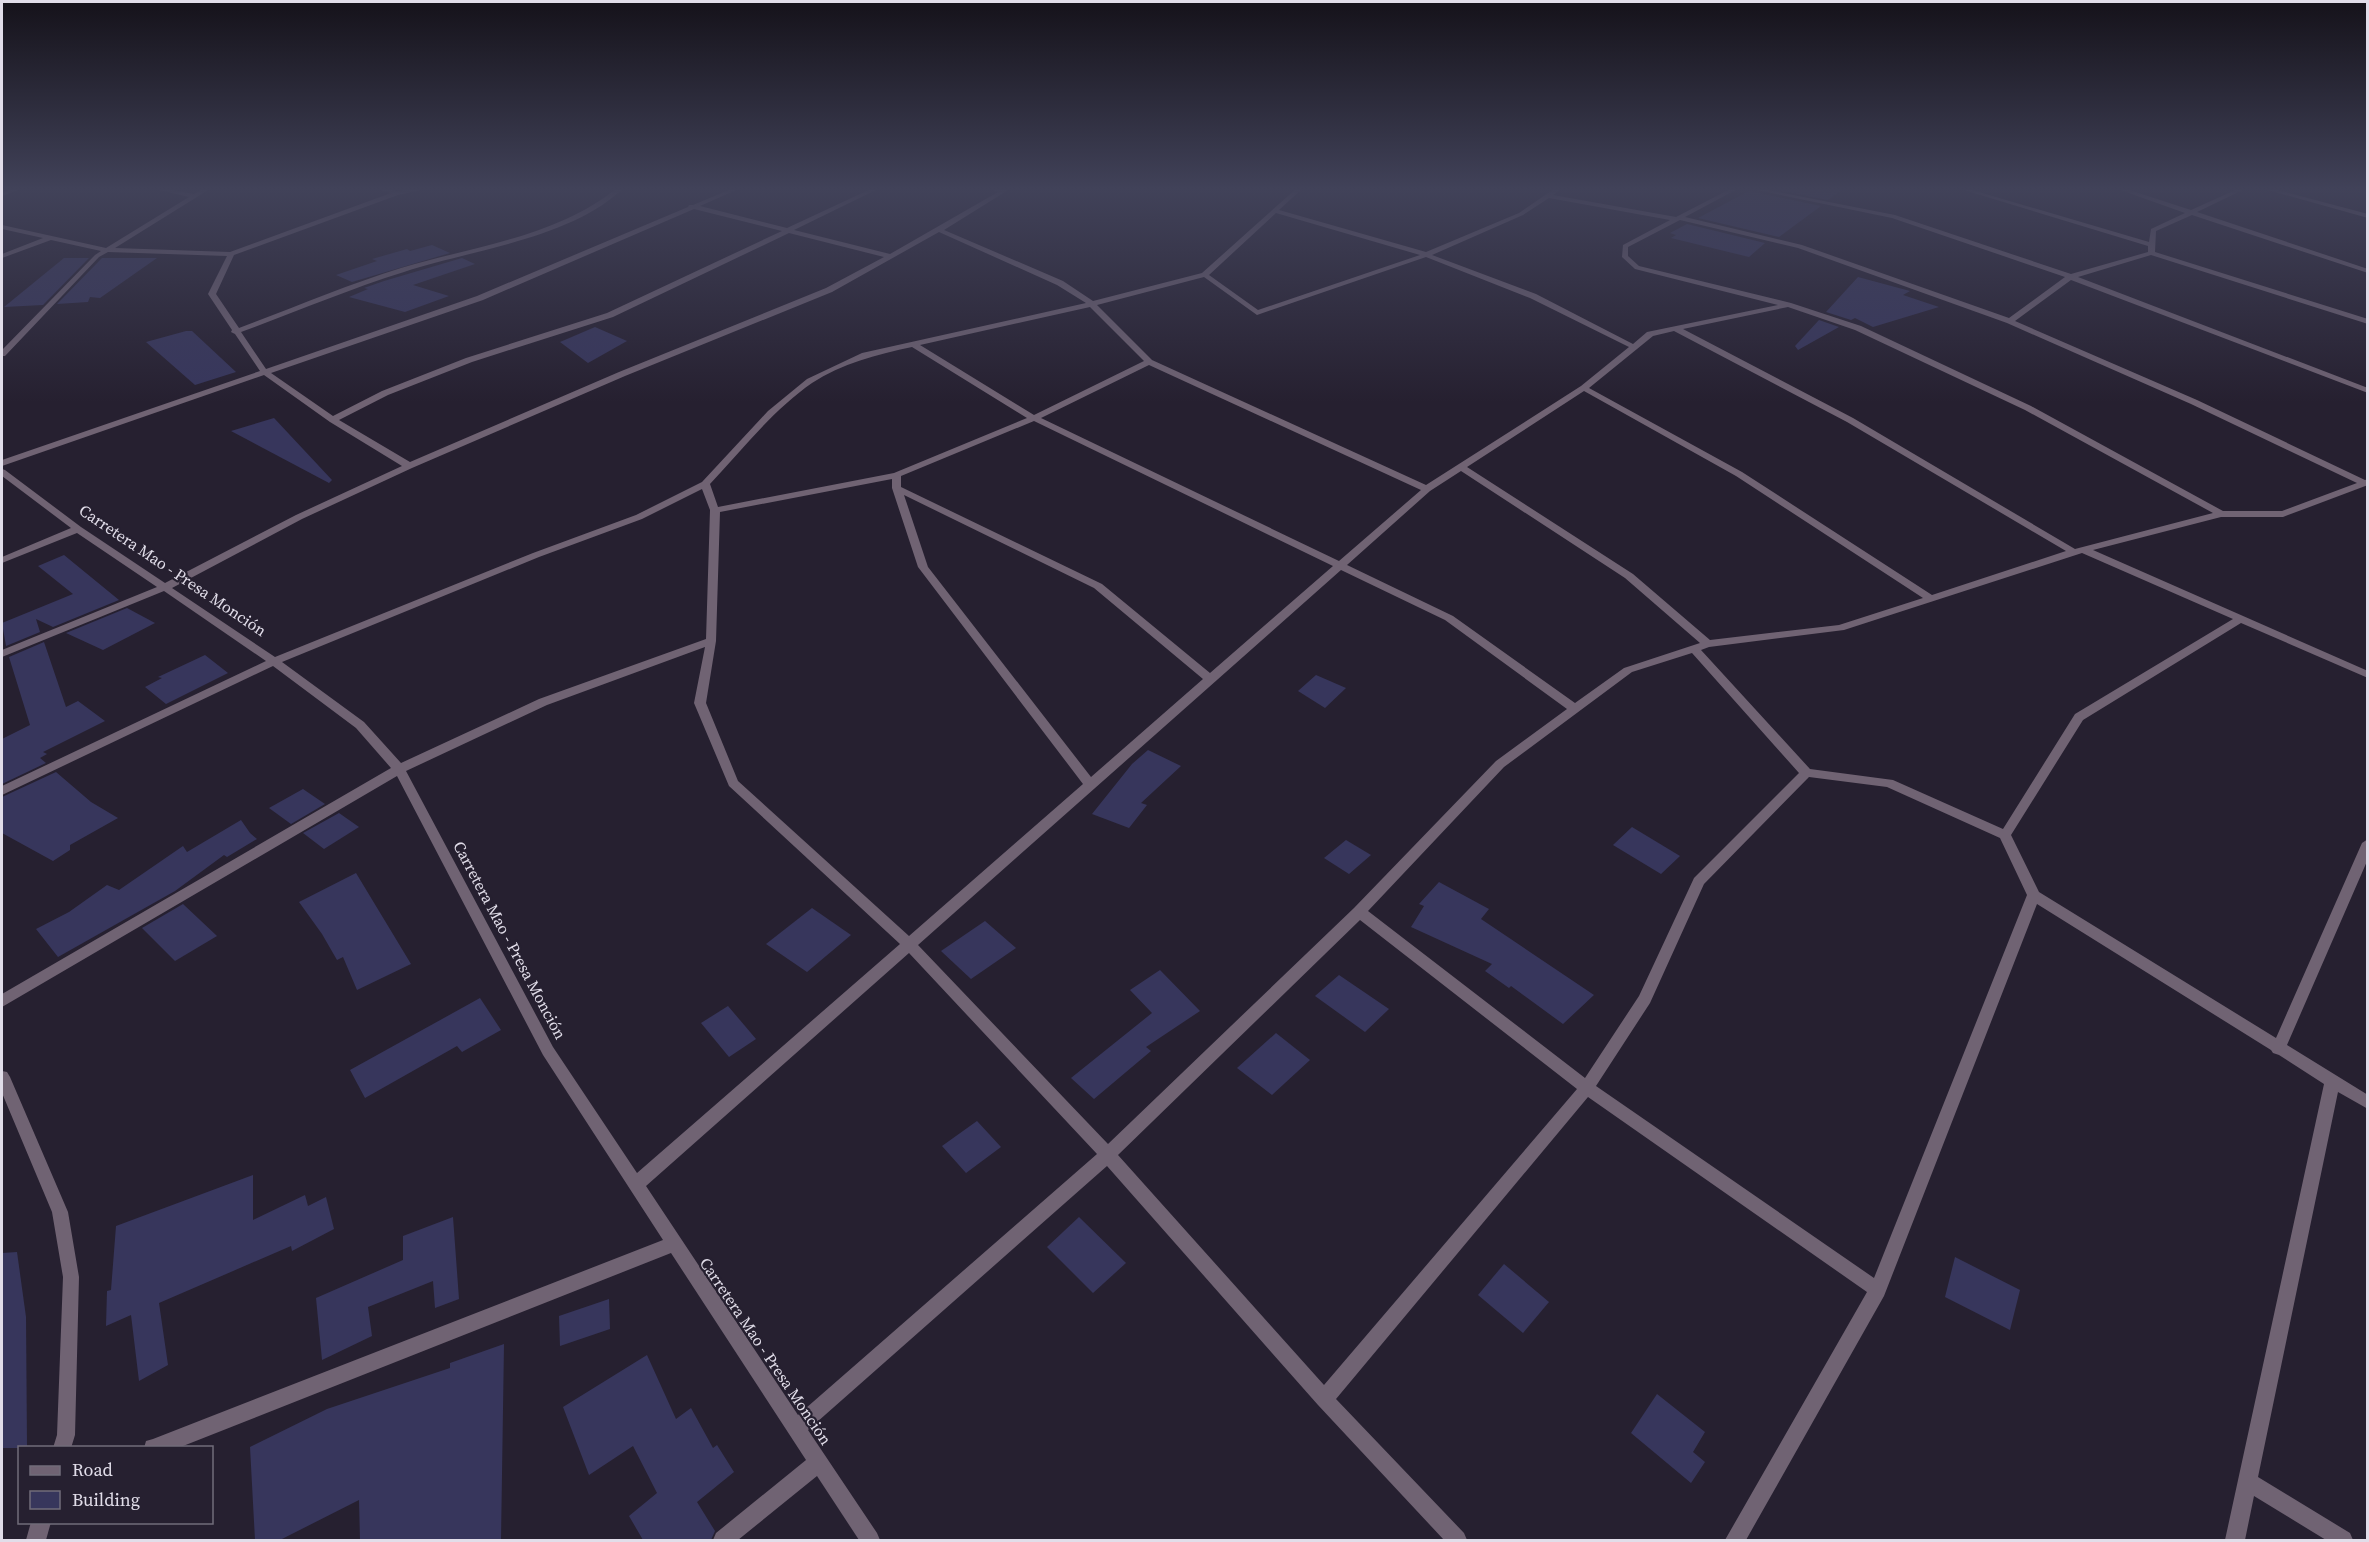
<svg xmlns="http://www.w3.org/2000/svg" width="2369" height="1542" font-family="'Source Serif 4',serif">
<rect width="100%" height="100%" fill="#262030"/>
<g fill="#37365c">
<polygon points="1762,187 1846,187 1828,200"/>
<polygon points="1749,191 1821,206 1779,237 1698,218"/>
<polygon points="1687,224 1765,243 1749,257 1671,238 1676,235 1670,233"/>
<polygon points="432,245 450,253 352,282 336,275 377,261 372,259 407,249 410,251"/>
<polygon points="64,258 89,258 43,305 4,307"/>
<polygon points="102,258 157,258 100,298 90,297 88,302 57,304"/>
<polygon points="462,258 475,264 413,285 449,296 405,312 349,297 368,289 364,288 384,281"/>
<polygon points="1858,277 1910,291 1903,295 1939,307 1873,327 1855,318 1851,320 1826,312"/>
<polygon points="1819,320 1839,327 1798,350 1795,346"/>
<polygon points="595,327 627,341 588,363 560,342"/>
<polygon points="186,331 192,331 236,372 195,385 146,342"/>
<polygon points="274,418 332,480 329,483 231,431"/>
<polygon points="64,555 119,600 53,627 36,619 40,632 6,646 2,623 73,594 38,566"/>
<polygon points="127,608 155,623 103,650 66,633"/>
<polygon points="44,642 66,707 78,701 105,721 43,752 47,754 40,758 46,763 2,784 2,739 30,725 9,657"/>
<polygon points="205,655 228,673 166,704 145,687 162,678 158,677"/>
<polygon points="1316,675 1346,688 1325,708 1298,691"/>
<polygon points="1148,750 1181,766 1141,803 1147,805 1129,828 1092,814 1132,764"/>
<polygon points="56,772 91,802 118,818 70,845 70,850 53,861 2,833 2,797"/>
<polygon points="303,789 325,804 291,824 269,808"/>
<polygon points="339,813 359,827 324,849 303,833"/>
<polygon points="241,820 250,833 257,839 227,857 224,855 175,891 58,957 36,929 69,912 107,885 119,890 183,846 187,852"/>
<polygon points="1632,827 1680,856 1661,874 1613,845"/>
<polygon points="1346,840 1371,855 1349,874 1324,858"/>
<polygon points="356,873 411,964 357,990 343,957 337,960 322,934 299,902"/>
<polygon points="1439,882 1489,909 1481,919 1594,995 1563,1024 1511,986 1509,988 1485,971 1492,964 1411,927 1424,906 1419,904"/>
<polygon points="183,904 217,936 175,961 142,928"/>
<polygon points="812,908 851,935 807,972 766,944"/>
<polygon points="985,921 1016,948 971,979 941,951"/>
<polygon points="1160,970 1200,1011 1146,1047 1151,1051 1094,1099 1071,1078 1152,1013 1130,990"/>
<polygon points="1339,975 1389,1009 1365,1032 1315,996"/>
<polygon points="480,998 501,1030 462,1052 457,1046 365,1098 350,1070"/>
<polygon points="728,1006 756,1039 729,1057 701,1023"/>
<polygon points="1276,1033 1310,1060 1272,1095 1237,1068"/>
<polygon points="977,1121 1001,1147 966,1173 942,1146"/>
<polygon points="253,1175 253,1220 305,1195 308,1206 326,1197 334,1229 292,1251 291,1246 159,1303 168,1365 139,1381 131,1315 106,1326 107,1291 111,1290 116,1226"/>
<polygon points="453,1217 459,1299 435,1308 433,1281 368,1307 372,1336 322,1360 316,1298 403,1260 403,1236"/>
<polygon points="1079,1217 1126,1263 1093,1293 1047,1247"/>
<polygon points="17,1252 26,1317 27,1448 2,1448 2,1253"/>
<polygon points="1955,1257 2020,1290 2010,1330 1945,1297"/>
<polygon points="1504,1264 1549,1302 1523,1333 1478,1295"/>
<polygon points="609,1299 610,1329 560,1346 559,1316"/>
<polygon points="504,1344 501,1540 360,1540 359,1500 280,1540 255,1540 250,1447 327,1409 450,1368 450,1363"/>
<polygon points="647,1355 676,1419 691,1408 713,1448 717,1445 734,1472 697,1502 715,1531 711,1540 643,1540 629,1516 657,1493 633,1446 589,1475 563,1407"/>
<polygon points="1657,1394 1705,1432 1693,1452 1705,1462 1691,1483 1631,1433"/>
</g>
<g fill="none" stroke-linecap="round" stroke-linejoin="round">
<g fill="#706373" fill-rule="evenodd">
<polygon points="19,187 27,187 2,196 2,192"/>
<path d="M146,187h10l38,7 12,-7h7l-98,61 115,4 161,-59 -21,-6 28,4 25,-4h12l-37,8 -164,60 -18,39 23,34c54,-20 107,-43 162,-60 73,-22 157,-31 217,-81h6c-49,51 -154,63 -220,85 -55,17 -108,40 -163,60l25,37 211,-73 211,-89 1,-2h4l43,-18h7l-43,19 87,22 88,-41h7l-88,43 96,24 108,-62 -15,-5 18,2 2,-2h6l-4,5 -61,38 119,51 30,20 109,-28 96,-86h6l-25,23 147,42 93,-39 38,-26h7l-11,8 123,22 58,-30h7l-56,30 117,28 207,73 56,-41 -173,-59 -150,-31h10l143,28 176,59 77,-22v-6l-194,-59h8l187,55 2,-13 34,-16 -73,-26h8l71,23 51,-23h7l-52,25 171,57v4l-176,-58 -36,16 -1,21 213,67v5l-217,-69 -73,22 290,111v5l-297,-113 -56,41 182,79 168,80 3,-1v6l-85,32h-62l-128,33 275,121v7l-127,-55 -158,97 -72,115 28,57 237,146 86,-195 6,-4v20l-81,186 81,50v14l-30,-17 -80,385 92,56 3,7h-27l-72,-44 -9,44h-20l99,-456 -45,-29 -6,-2 -2,-3 -234,-146 -153,392 -138,244h-21l142,-248 -279,-195 -252,302 128,134 3,7h-23l-126,-135 -211,-239 -299,264 69,103 3,7h-21l-42,-64 -79,64h-25l3,-7 90,-73 -135,-207 -493,195h-34l2,-7 7,-2 510,-199 -120,-185 -146,-279 -395,231v-13l389,-226 -35,-40 -83,-62 -271,129v-9l264,-125 -102,-70 -162,66v-7l155,-63 -80,-54 -75,30v-6l69,-29 -69,-52v-7l3,1 76,57 84,56 131,-68 106,-49 -72,-44 -66,-47 -262,91v-6l258,-89 -25,-37 -4,-2 1,-2 -24,-36 19,-38 -119,-4 -9,5 -94,99h-3v-6l93,-95 6,-4 -50,-11 -49,18v-4l41,-16 -41,-9v-4l104,23 83,-51zM1549,198l121,22 -47,25 -1,12 13,12 143,36 -131,27 -14,12 -97,-50 -104,-39 91,-40zM694,209l88,22 -175,82 -141,45 -84,33 -49,25 -62,-43 212,-73zM1276,213l144,42 -162,55 -49,-35zM1680,220l118,28 209,75 184,81 166,79 -75,28h-59l-192,-105 -170,-80 -70,-23 -152,-37 -11,-10v-9zM939,232l118,53 29,18 -224,50 -55,26 -39,32 -66,71 -66,33 -103,38 -258,104 -103,-69 130,-69 110,-51 213,-92 207,-84zM789,233l95,24 -58,31 -207,84 -209,90 -71,-42 49,-25 84,-33 141,-45zM1426,257l104,41 99,49 -48,39 -155,99 -274,-125 -55,-55 107,-28 53,38zM1090,307l54,54 -110,54 -114,-70zM1788,307l67,23 170,80 188,103 -138,36 -222,-131 -170,-89zM1674,331l173,91 219,129 -134,44 -190,-123 -153,-84 64,-52zM912,347l115,71 -133,55 -176,34 -8,-23c32,-34 63,-74 102,-101 29,-19 66,-29 100,-36zM1149,365l272,125 -82,71 -298,-143zM1584,391l152,85 187,122 -84,27 -129,15 -77,-66 -166,-107zM1034,421l299,145 -123,107 -108,-89 -201,-97v-11zM1461,471l164,107 75,65 -76,25 -49,35 -122,-87 -106,-51 83,-74zM892,479v9l26,79 165,217 -174,152 -171,-155 -32,-78 10,-62 4,-129zM702,489l8,21 -4,129 -167,60 -138,64 -37,-41 -82,-60 257,-105 103,-38zM904,495l190,93 109,91 -112,98 -163,-210zM2082,553l151,66 -158,95 -72,115 -110,-49 -83,-11 -109,-119 8,-3 135,-17zM1341,570l104,50 122,89 -71,52 -142,147 -246,236 -190,-199zM705,647l-11,56 35,83 171,158 -263,229 -84,-126 -147,-276 141,-66zM1692,653l107,120 -105,105 -55,118 -54,82 -217,-167 136,-144 128,-95zM1809,777l78,10 113,51 27,57 -153,383 -278,-192 54,-83 54,-119zM1360,920l217,169 -253,296 -206,-230zM909,953l188,201 -299,261 -152,-229z"/>
<polygon points="2257,187 2266,187 2368,214 2368,218"/>
<polygon points="2,1071 7,1072 10,1077 68,1212 79,1277 75,1435 71,1448 53,1448 57,1435 63,1277 52,1212 2,1093"/>
<polygon points="31,1522 51,1522 46,1540 26,1540"/>
</g>
</g>
<linearGradient id="sky" x2="0" y2="1"><stop stop-color="#15121a"/><stop offset="0.47" stop-color="#414259"/><stop offset="1" stop-color="#414259" stop-opacity="0"/></linearGradient>
<rect width="2369" height="402" fill="url(#sky)"/>
<g text-anchor="middle" dominant-baseline="central" stroke-width="4.5" stroke-linejoin="round" paint-order="stroke">
<g font-size="16" fill="#e1dde9" stroke="#262030">
<text transform="translate(173 570) rotate(34)">Carretera Mao - Presa Monción</text>
<text transform="translate(510 940) rotate(62)">Carretera Mao - Presa Monción</text>
<text transform="translate(766 1351) rotate(56)">Carretera Mao - Presa Monción</text>
</g>
</g>
<rect width="2369" height="1542" fill="none" stroke="#e1dde9" stroke-width="6"/>
<rect x="18" y="1446" width="195" height="78" fill="#262030" stroke="#716c7a" stroke-width="1.5"/>
<rect x="30" y="1466" width="30" height="9" fill="#706373" stroke="#716c7a" stroke-width="1.5"/>
<text x="72" y="1476" font-size="18" fill="#e1dde9">Road</text>
<rect x="30" y="1491" width="30" height="18" fill="#37365c" stroke="#716c7a" stroke-width="1.5"/>
<text x="72" y="1506" font-size="18" fill="#e1dde9">Building</text>
</svg>
